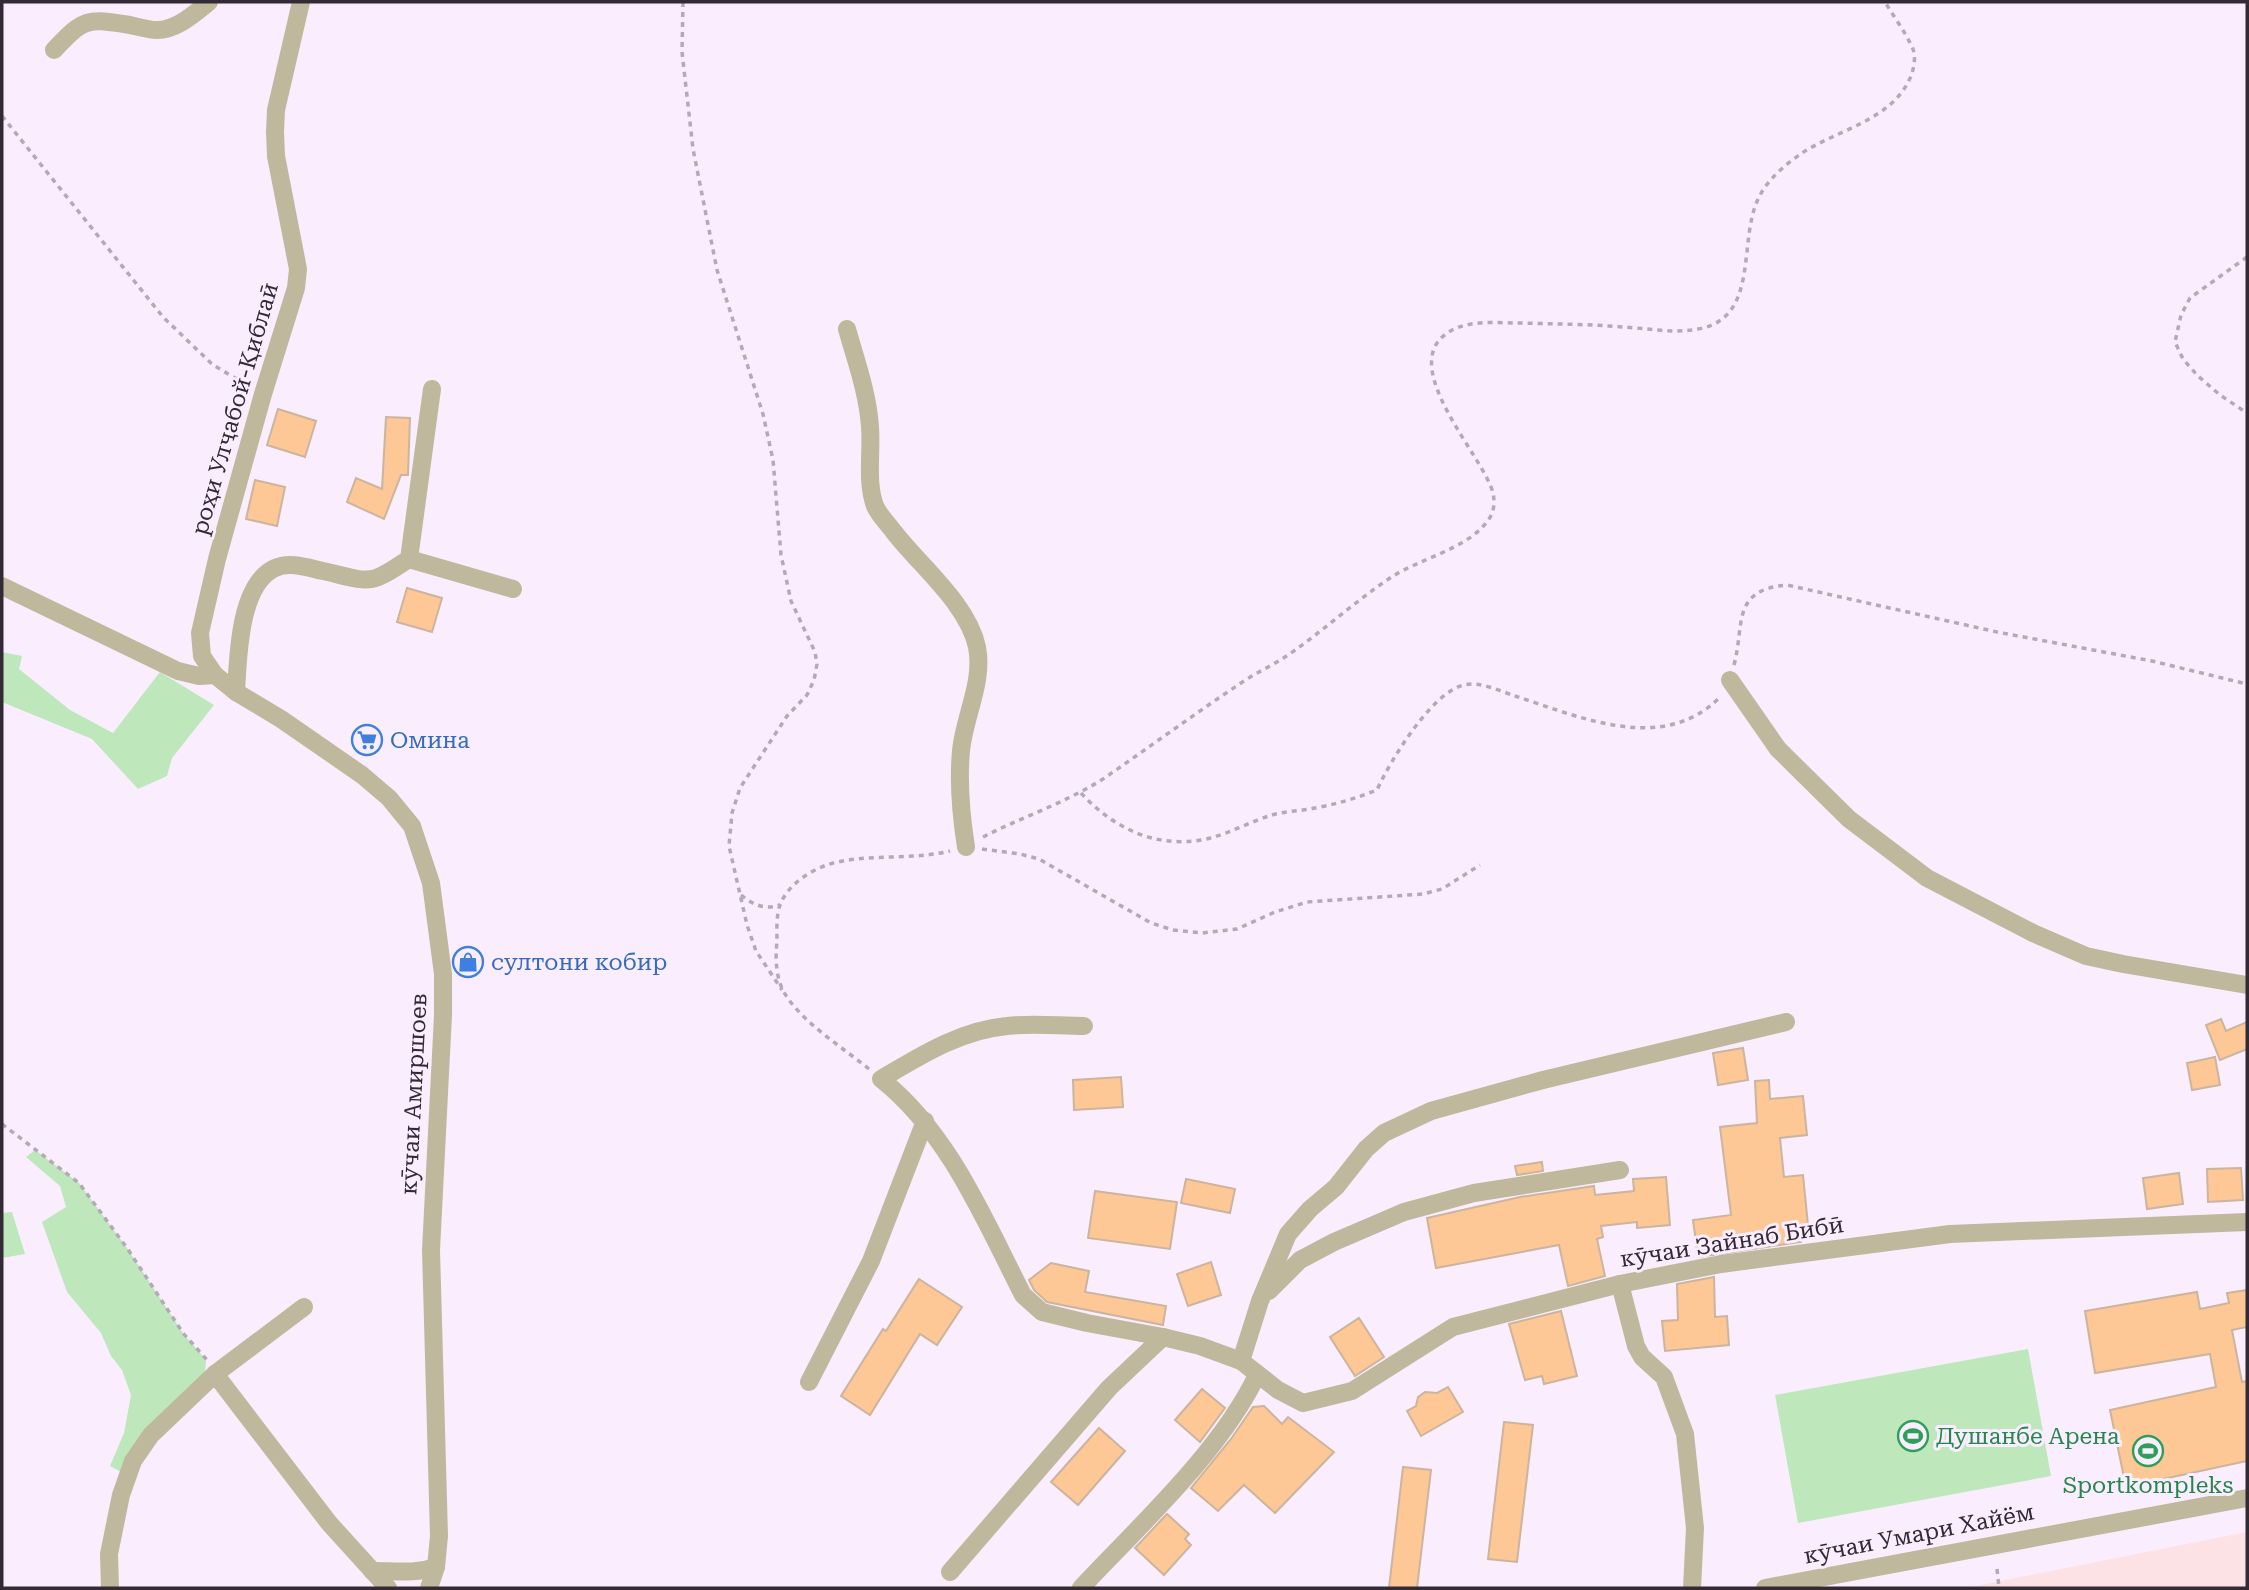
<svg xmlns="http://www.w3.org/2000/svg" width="2249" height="1590" font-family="'Roboto Serif',serif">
<rect width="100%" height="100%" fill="#faeefe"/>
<polygon fill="#fce1e5" points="2247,1532 2247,1588 1965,1588"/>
<g fill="#bee7bc">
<polygon points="2,652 22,656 19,669 70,710 113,733 160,672 214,705 172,758 167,776 138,789 92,739 2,702"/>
<polygon points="35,1150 79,1183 127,1248 183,1333 206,1360 204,1386 121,1472 110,1466 124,1433 131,1395 122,1370 111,1356 101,1333 67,1292 42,1222 66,1207 60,1186 26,1157"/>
<polygon points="12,1212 25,1254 2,1258 2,1213"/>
<polygon points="2028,1349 2051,1476 1798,1523 1775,1395"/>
</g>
<g fill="#fdc896" stroke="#ccb49e" stroke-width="2">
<polygon points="278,409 316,421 305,457 267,445"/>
<polygon points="386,417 410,418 408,475 401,475 384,519 347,502 356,478 382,489"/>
<polygon points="255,480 285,487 277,526 246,519"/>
<polygon points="407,588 442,598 432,632 397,622"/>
<polygon points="2221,1019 2226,1031 2247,1022 2247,1049 2220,1060 2206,1025"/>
<polygon points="1743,1048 1748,1080 1718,1085 1713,1053"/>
<polygon points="2215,1057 2220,1085 2192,1090 2187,1063"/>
<polygon points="1121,1077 1123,1107 1074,1110 1073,1080"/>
<polygon points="1769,1080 1770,1099 1803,1096 1807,1135 1780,1138 1784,1177 1803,1175 1808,1225 1799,1228 1801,1242 1698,1257 1693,1220 1731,1215 1720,1127 1757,1123 1755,1081"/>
<polygon points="1542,1162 1543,1171 1517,1175 1515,1166"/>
<polygon points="2241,1168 2243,1200 2208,1202 2207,1169"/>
<polygon points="2179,1173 2183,1204 2147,1209 2143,1178"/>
<polygon points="1666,1177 1670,1225 1637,1228 1637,1222 1601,1226 1603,1237 1597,1239 1605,1276 1568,1286 1559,1245 1436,1268 1427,1218 1520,1197 1594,1186 1595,1195 1634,1191 1633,1179"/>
<polygon points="1186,1179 1235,1189 1230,1213 1181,1203"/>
<polygon points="1095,1191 1177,1202 1170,1249 1088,1238"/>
<polygon points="1211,1262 1221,1295 1188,1306 1177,1274"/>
<polygon points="1051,1263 1089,1271 1085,1292 1166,1306 1163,1325 1047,1302 1034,1290 1029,1280"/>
<polygon points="1714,1277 1715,1317 1727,1316 1729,1345 1665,1351 1662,1321 1678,1320 1677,1284"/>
<polygon points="919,1279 962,1307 937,1345 920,1334 870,1415 841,1396 883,1329 886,1331"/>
<polygon points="2247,1290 2247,1327 2232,1330 2242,1382 2247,1381 2247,1461 2126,1487 2110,1410 2216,1387 2210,1354 2095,1373 2085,1311 2197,1292 2200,1309 2229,1303 2227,1293"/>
<polygon points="1561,1311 1577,1376 1544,1384 1542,1376 1525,1380 1509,1324"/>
<polygon points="1359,1318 1384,1357 1355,1376 1330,1337"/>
<polygon points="1448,1387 1463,1412 1421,1436 1407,1411 1416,1406 1418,1397 1425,1392 1437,1393"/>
<polygon points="1202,1389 1225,1408 1200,1442 1175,1420"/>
<polygon points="1264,1406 1282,1424 1288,1417 1334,1452 1275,1513 1244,1485 1218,1511 1191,1488 1231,1439 1253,1407"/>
<polygon points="1504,1422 1533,1425 1517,1562 1488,1559"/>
<polygon points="1099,1428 1125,1451 1078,1505 1051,1482"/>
<polygon points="1403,1467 1431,1470 1417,1588 1389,1588"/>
<polygon points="1167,1514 1189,1534 1185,1539 1191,1545 1164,1575 1135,1548"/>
</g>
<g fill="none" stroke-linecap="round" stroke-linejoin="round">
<g stroke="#b4a9b7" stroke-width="3.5" stroke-dasharray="5 5" stroke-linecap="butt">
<polyline points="683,2 682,52 693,149 717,270 763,414 773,460 781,555 791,601 815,652 817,664 814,680 807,695 787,716 740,788 732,813 729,846 747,925 756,951 782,990"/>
<polyline points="2,116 163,317 213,365 249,386"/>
<polyline points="2247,257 2190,298 2181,315 2175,342 2183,359 2198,376 2220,395 2247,413"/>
<path d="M1734,665c11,-42 -3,-75 53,-80l210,47 155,29 95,23"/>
<path d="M1081,793c31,34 73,55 120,47 24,-4 48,-18 71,-25 14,-4 29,-4 43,-7 22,-4 42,-10 62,-18 13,-29 55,-98 87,-105 16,-4 36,6 51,11 65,21 148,59 205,1"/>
<path d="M983,837c39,-20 82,-34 120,-58 45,-31 90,-64 135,-94 17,-12 36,-20 53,-32 34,-24 65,-52 99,-75 28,-19 79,-29 99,-59 5,-7 6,-17 4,-26 -9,-36 -95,-125 -47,-159 20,-15 50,-11 73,-11 35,1 69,1 103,4 24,1 52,7 76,2 63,-11 39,-89 61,-132 9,-18 27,-33 43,-44 37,-24 91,-33 109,-77 3,-8 5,-19 2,-27 -7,-16 -19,-32 -28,-47"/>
<polyline points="982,849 1020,854 1039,859 1151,923 1173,930 1202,933 1237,929 1275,912 1307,902 1423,894 1442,889 1480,865"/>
<path d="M741,895c12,10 24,15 39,10"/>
<path d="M869,1069c-27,-22 -66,-46 -84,-75 -9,-15 -10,-35 -8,-52 0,-11 -1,-26 3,-37 8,-22 36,-39 58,-43 37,-8 75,-2 112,-11"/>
<polyline points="2,1124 79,1183 127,1248 183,1333 207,1360"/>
<polyline points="1997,1569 1999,1588"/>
</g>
<g stroke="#c0b89c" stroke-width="18">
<polyline points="301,2 276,110 275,132 276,156 298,269 296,288 263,394 217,559 200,633 202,656 215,675 236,692 281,719 362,775 389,798 412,826 431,883 443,974 443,1015 431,1250 439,1536 436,1567 429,1588"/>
<path d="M54,50c30,-32 33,-32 76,-25 9,2 18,5 27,5 20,0 38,-17 52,-28"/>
<path d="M847,329c9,32 21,65 23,98 2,25 -4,55 5,79 4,9 13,18 19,26 26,34 74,72 83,115 7,35 -13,70 -16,104 -3,32 0,64 5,96"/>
<polyline points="409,559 513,589"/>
<polyline points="2,586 178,671 199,676 215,675"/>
<polyline points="1730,680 1778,749 1849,819 1927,878 2033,933 2086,956 2123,964 2247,985"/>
<path d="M236,692c2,-34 3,-108 39,-124 15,-7 34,0 48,3 16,3 38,12 53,7 12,-4 23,-13 33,-19l23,-170"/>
<path d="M1084,1026c-25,0 -52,-3 -77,0 -46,4 -87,30 -126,53 68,54 103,140 142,216l19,17 45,11 76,14 37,9 41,15 37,29 25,13 49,-12 101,-64 167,-43 101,-20 229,-30 297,-12"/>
<polyline points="1620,1284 1636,1346 1642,1357 1664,1377 1685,1434 1695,1528 1692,1588"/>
<polyline points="1269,1291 1300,1260 1334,1242 1404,1212 1474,1193 1620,1170"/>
<polyline points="1241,1361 1260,1301 1288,1234 1310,1209 1336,1187 1366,1149 1384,1133 1431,1111 1543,1080 1786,1022"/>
<polyline points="215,1374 329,1523 388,1588"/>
<polyline points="809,1382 871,1261 925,1121"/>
<path d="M372,1571c23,0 43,3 64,-4"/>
<polyline points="950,1572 1109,1388 1163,1337"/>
<polyline points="110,1588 109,1554 121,1495 133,1461 151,1435 215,1374 304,1307"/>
<path d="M1081,1588c58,-62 140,-137 176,-213"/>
<polyline points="1765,1588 2247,1498"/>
</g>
</g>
<defs>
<g id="supermarket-ring" transform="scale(1.575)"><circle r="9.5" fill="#faeefe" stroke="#3f7fe0" stroke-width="1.5"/><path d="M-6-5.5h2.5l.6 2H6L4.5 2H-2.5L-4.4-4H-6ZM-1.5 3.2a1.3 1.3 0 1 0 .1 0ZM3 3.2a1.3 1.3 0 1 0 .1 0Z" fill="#3f7fe0"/></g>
<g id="shop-ring" transform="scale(1.575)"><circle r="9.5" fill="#faeefe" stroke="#3f7fe0" stroke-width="1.5"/><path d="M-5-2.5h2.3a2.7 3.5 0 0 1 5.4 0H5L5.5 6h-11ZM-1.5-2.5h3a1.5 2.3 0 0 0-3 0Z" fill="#3f7fe0"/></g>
<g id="stadium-ring" transform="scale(1.575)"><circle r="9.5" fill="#faeefe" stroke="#2e9e5b" stroke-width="1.5"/><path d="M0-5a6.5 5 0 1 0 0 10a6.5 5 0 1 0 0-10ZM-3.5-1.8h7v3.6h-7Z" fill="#2e9e5b"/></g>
</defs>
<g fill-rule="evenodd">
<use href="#supermarket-ring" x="367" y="740"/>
<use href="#shop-ring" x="468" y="962"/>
<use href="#stadium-ring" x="1913" y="1436"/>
<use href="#stadium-ring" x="2148" y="1451"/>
</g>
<g text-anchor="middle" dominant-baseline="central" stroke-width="6" stroke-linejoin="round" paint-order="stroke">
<g font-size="23" fill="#322a34" stroke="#faeefe">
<text transform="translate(235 409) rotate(-74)">роҳи Улҷабой-Қиблаӣ</text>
<text transform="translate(414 1094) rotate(-87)">кӯчаи Амиршоев</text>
<text transform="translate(1732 1242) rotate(-9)">кӯчаи Зайнаб Бибӣ</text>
<text transform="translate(1919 1534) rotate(-11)">кӯчаи Умари Хайём</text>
</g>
<g font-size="23" fill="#366cbe" stroke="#faeefe" text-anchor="start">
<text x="390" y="740">Омина</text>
<text x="491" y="962">султони кобир</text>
</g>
<g font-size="23" fill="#27864d" stroke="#faeefe" text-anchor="start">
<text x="1936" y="1436">Душанбе Арена</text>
<text x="2148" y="1485" text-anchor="middle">Sportkompleks</text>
</g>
</g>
<rect width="2249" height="1590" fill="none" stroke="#322a34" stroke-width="7"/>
</svg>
